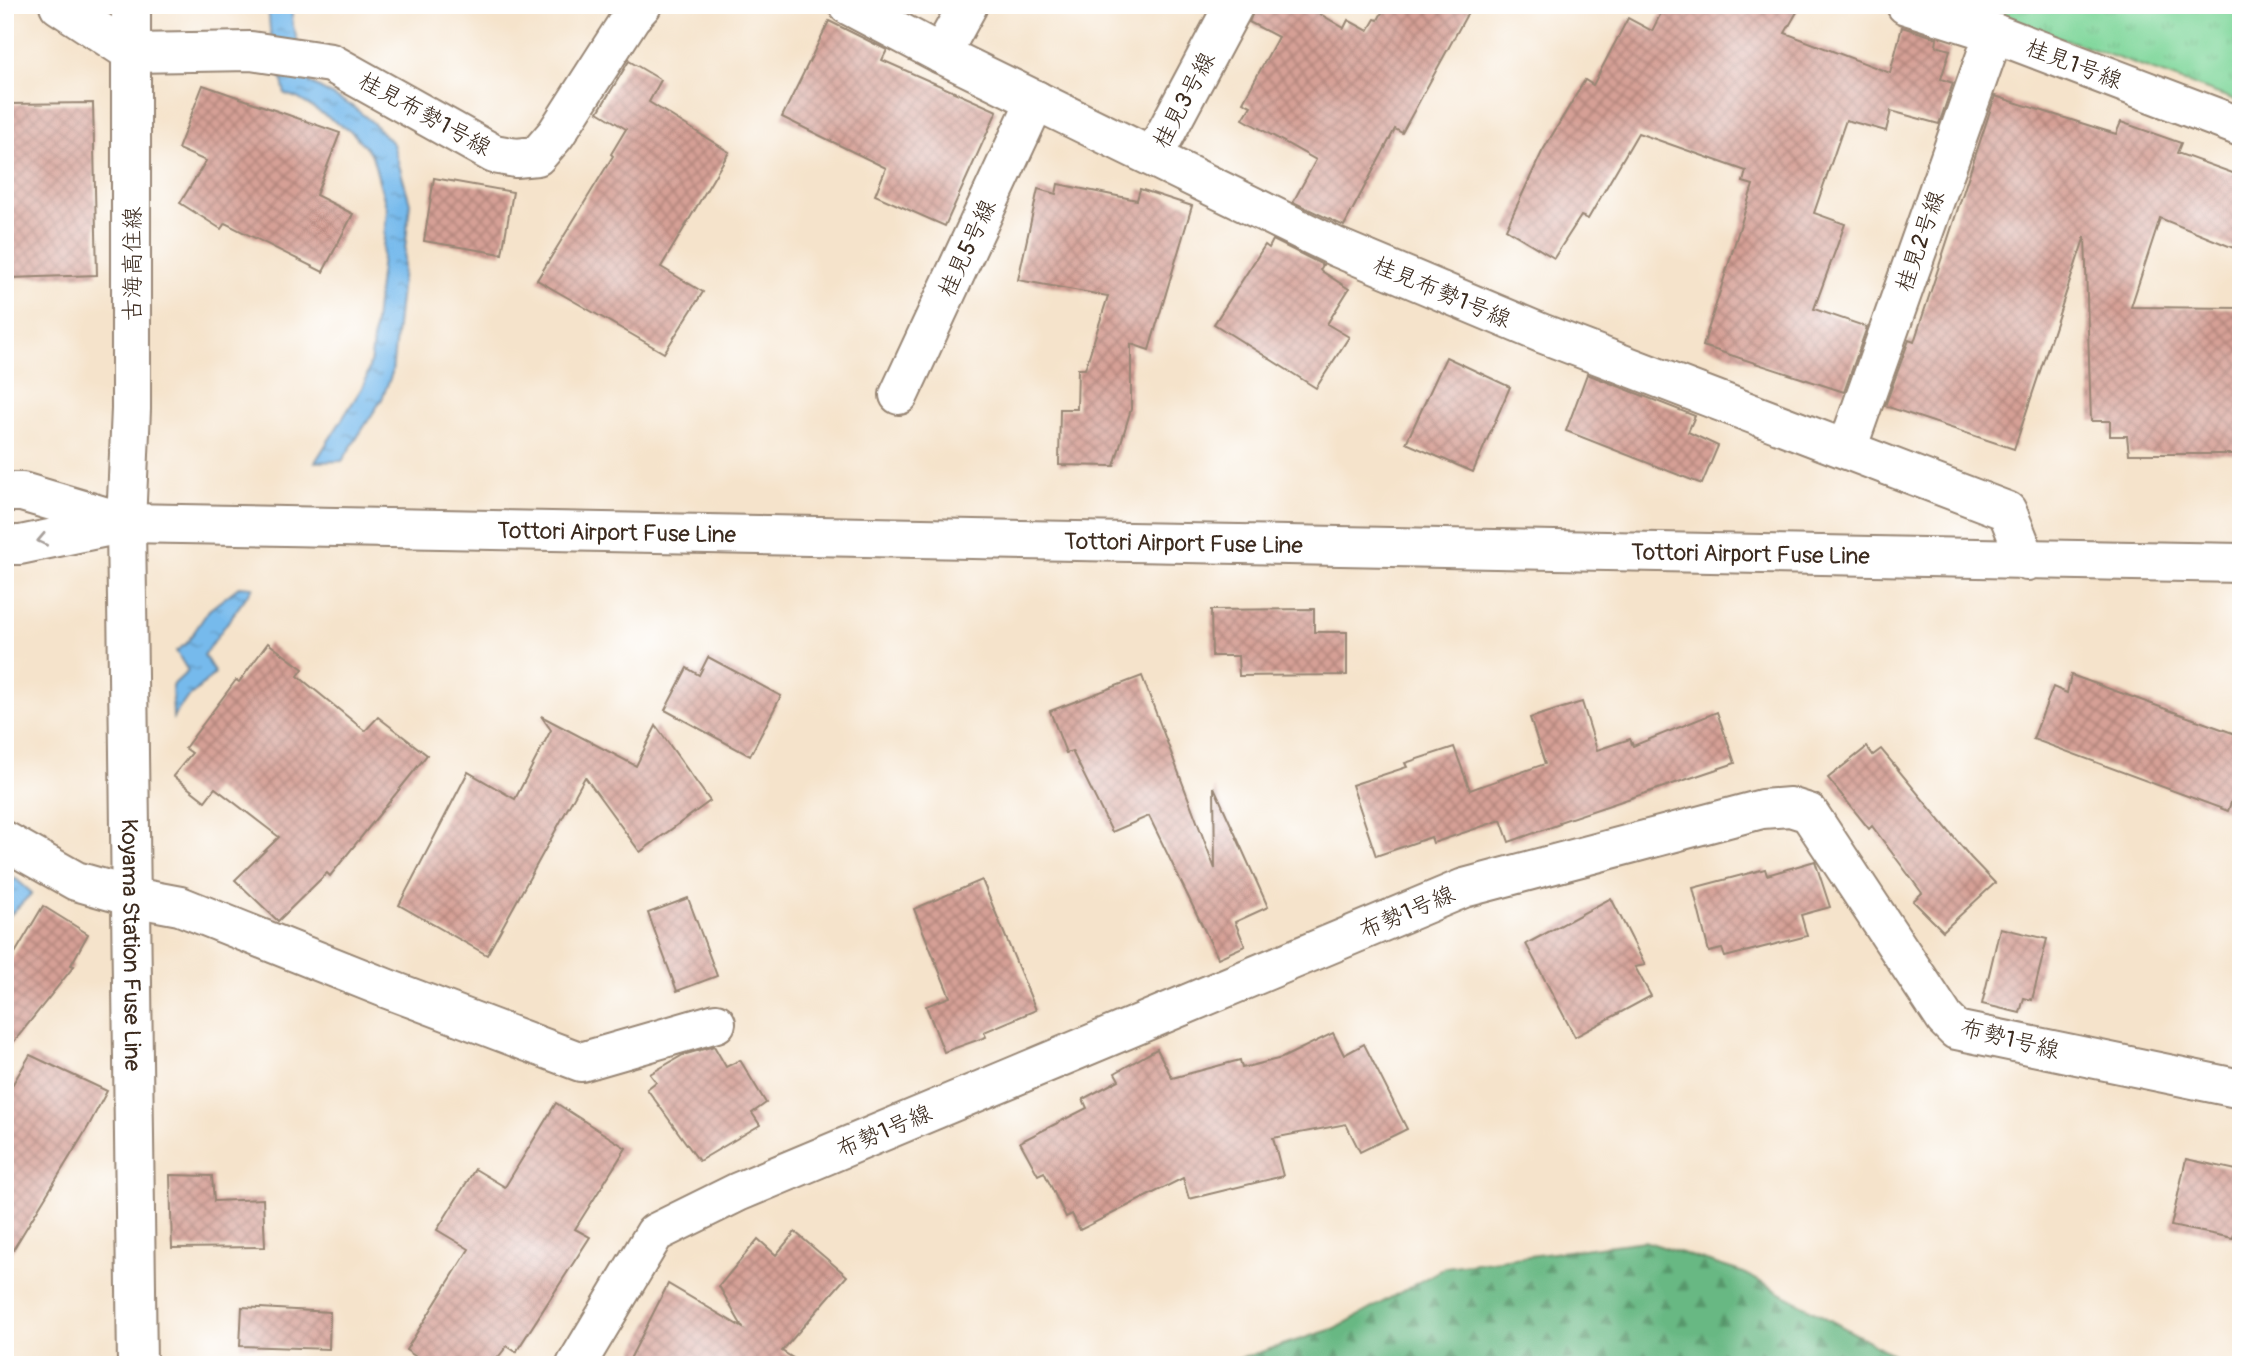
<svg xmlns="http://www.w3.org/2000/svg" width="2246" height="1370" font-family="Pangolin,'Klee One',sans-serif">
<defs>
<pattern id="forest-firs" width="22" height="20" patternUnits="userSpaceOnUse" patternTransform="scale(1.75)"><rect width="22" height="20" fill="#68b883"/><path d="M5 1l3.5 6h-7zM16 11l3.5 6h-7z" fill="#57966b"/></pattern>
<pattern id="park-tufts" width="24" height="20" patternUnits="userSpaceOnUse" patternTransform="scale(1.75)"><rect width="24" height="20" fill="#80d79b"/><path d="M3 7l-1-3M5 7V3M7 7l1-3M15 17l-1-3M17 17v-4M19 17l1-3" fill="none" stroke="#70b985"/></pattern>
<pattern id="water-ripples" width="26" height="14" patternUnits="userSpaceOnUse" patternTransform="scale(1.75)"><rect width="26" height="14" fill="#76baec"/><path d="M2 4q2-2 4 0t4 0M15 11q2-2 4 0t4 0" fill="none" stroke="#6297bf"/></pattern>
<pattern id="building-cross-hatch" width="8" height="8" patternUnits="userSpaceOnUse" patternTransform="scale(1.75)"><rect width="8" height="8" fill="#d6a096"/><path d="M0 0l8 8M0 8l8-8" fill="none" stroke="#af837a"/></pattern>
</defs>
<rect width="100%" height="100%" fill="#fff"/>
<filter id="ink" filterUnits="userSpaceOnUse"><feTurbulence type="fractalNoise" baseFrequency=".0143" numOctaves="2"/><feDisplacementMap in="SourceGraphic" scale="14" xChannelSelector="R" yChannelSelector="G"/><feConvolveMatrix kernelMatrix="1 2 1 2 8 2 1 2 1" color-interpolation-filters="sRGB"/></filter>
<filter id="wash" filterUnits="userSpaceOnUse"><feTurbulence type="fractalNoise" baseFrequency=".00686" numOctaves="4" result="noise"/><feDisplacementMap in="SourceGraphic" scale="28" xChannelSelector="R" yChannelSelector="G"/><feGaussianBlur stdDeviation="1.57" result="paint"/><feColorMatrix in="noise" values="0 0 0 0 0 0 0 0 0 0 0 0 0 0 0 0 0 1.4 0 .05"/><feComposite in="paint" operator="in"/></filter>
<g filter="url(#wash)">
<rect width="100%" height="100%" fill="#f5e3cb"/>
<polygon fill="url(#forest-firs)" stroke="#527150" stroke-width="2" points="1644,1241 1744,1273 1912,1365 1220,1365 1336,1328 1446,1267"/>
<polygon fill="url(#park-tufts)" stroke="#5e805c" stroke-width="2" points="1969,5 2241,5 2241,102"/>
<g fill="url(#water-ripples)" stroke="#587285" stroke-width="2">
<polygon points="268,5 291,5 293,26 310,83 352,106 372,122 393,144 410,203 392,373 382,399 342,461 315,462 365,383 371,359 387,210 372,155 353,133 297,98 285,94 270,30"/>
<polygon points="240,586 253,587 204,655 215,673 182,704 173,718 172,686 188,671 176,651 186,644 209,610"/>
<polygon points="15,878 32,893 5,920 5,890"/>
</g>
<g id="blocks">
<g fill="url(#building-cross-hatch)">
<polygon points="1256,5 1305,5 1344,28 1348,20 1368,31 1375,19 1378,20 1386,5 1472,5 1402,133 1395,129 1344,226 1293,202 1316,160 1243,119 1251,106 1243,102 1278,37 1249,22"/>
<polygon points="1665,5 1801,5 1785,33 1890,73 1902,27 1937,38 1936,46 1950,50 1941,79 1953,83 1939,124 1891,111 1886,131 1846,120 1814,213 1845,224 1814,309 1867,327 1844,392 1703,346 1753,185 1743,182 1746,171 1638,133 1588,219 1581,216 1554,258 1506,229 1542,152 1585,80 1593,85 1628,18 1652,31"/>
<polygon points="829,21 887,50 882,60 997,111 945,226 875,195 886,168 782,117"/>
<polygon points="629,61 661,80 649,102 729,152 661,267 703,292 664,353 537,280 613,156 611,154 626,129 598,112"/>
<polygon points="203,85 340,133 316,195 353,214 323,272 225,223 221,229 180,203 206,161 178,149"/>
<polygon points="1995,96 2116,134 2121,122 2181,143 2177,153 2241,176 2241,251 2160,218 2131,307 2241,308 2241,454 2129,454 2127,436 2110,436 2110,421 2091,421 2085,236 2014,449 1885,406 1909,340 1914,342"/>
<polygon points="93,103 97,275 10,278 7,104"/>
<polygon points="434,178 513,192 502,254 424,241"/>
<polygon points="1058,184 1137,200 1140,189 1192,206 1149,350 1131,344 1131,409 1114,466 1059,465 1060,409 1077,409 1078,369 1085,369 1108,296 1018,280 1038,189 1056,194"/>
<polygon points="1273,240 1323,265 1320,270 1349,289 1327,324 1349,337 1316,388 1214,324 1265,245 1269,248"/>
<polygon points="1446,357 1510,387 1473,472 1406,443"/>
<polygon points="1587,374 1695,416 1688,432 1718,446 1702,484 1566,431"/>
<polygon points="1314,609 1314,632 1347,632 1347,675 1239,676 1238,656 1212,656 1211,610"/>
<polygon points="268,643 303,669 298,676 365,731 378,717 427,755 330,876 327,873 278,921 235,880 279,837 215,788 205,801 173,776 192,753 185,748 236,680 239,682"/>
<polygon points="708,657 781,696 750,756 665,710 687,668 699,675"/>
<polygon points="2071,675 2241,736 2241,774 2228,811 2033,739 2053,687 2067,693"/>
<polygon points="1142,676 1215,869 1214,787 1268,907 1235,922 1245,946 1218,958 1149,816 1112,832 1072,751 1066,753 1050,711"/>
<polygon points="1582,702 1597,750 1630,739 1633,746 1717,712 1735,763 1559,822 1560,824 1509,842 1501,820 1433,843 1431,837 1376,856 1352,785 1407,767 1405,763 1454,747 1470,790 1545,764 1530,718"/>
<polygon points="541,716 636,766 656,726 710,801 640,852 585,777 487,955 399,905 468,772 515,799 551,730"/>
<polygon points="1867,747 1873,755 1881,749 1971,858 1995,883 1943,931 1913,901 1922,893 1872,826 1869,829 1828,778"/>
<polygon points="1815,861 1830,907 1801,915 1807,936 1725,957 1722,949 1709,952 1693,888 1765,869 1767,875"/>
<polygon points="982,880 1036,1010 984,1032 986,1037 944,1052 926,1006 950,997 914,909"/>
<polygon points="688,898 717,976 677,991 648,913"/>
<polygon points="1611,898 1645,965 1635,967 1651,996 1575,1037 1526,944"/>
<polygon points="43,906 88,934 71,965 74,966 5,1053 5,970"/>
<polygon points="2000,928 2047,939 2032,1000 2024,998 2020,1013 1982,1004"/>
<polygon points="1333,1033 1344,1055 1364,1044 1407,1129 1360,1152 1346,1124 1273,1138 1283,1176 1189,1199 1183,1178 1080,1230 1072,1214 1066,1217 1044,1172 1038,1175 1020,1142 1087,1108 1083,1099 1119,1080 1115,1073 1157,1049 1172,1078 1240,1060 1242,1068 1282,1058"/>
<polygon points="714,1046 726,1067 740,1060 766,1103 752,1113 760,1125 699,1161 647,1089 656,1082 650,1074 683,1055"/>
<polygon points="30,1055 107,1091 88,1127 5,1263 5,1097"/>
<polygon points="556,1103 626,1148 575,1229 590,1237 516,1352 507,1346 492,1365 428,1365 406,1350 469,1249 437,1230 475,1169 505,1187"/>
<polygon points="2186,1159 2241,1171 2241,1207 2233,1238 2171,1226"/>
<polygon points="170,1175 212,1176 214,1201 263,1199 265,1247 172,1248"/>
<polygon points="795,1232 847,1276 782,1351 804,1365 627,1365 668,1284 743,1328 719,1286 758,1239 776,1255"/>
<polygon points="242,1307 330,1312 329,1349 240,1346"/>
</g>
</g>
</g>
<g filter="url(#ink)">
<use href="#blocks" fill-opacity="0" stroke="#988674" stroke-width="2"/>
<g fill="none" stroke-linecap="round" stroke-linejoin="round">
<g stroke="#988674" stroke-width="42">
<g id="street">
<polyline points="59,5 132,53 251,51 331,63 494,154 516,158 537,156 556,134 631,17 642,5"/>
<polyline points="848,5 941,54 1336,247 1541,333 2007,511 2027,561"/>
<polyline points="1906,5 1994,33 2241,127"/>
<polyline points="941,54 968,5"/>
<polyline points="1153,157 1234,5"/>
<polyline points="899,395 1036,100"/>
<polyline points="1847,449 1994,33"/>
<polyline points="5,841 76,881 132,897 180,906 388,989 581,1062 716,1023"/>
<polyline points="576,1365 655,1233 738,1192 1464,888 1762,809 1790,807 1809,813 1945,1019 1956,1030 2241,1089"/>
</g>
</g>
<g stroke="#988674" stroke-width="42">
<g id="secondary">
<path id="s1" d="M131,5v404l-5,114 11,842"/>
<polyline points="5,492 22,492 120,521"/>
<path id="s2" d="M5,545h15l106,-22 2115,40"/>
</g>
</g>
<use href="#street" stroke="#fff" stroke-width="38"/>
<use href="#secondary" stroke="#fff" stroke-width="38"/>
</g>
<defs><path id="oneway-chevron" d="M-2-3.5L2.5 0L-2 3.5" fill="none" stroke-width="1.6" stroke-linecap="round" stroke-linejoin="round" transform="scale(1.75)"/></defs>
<use stroke="#a79f9a" href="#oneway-chevron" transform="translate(42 540) rotate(168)"/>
</g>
<g text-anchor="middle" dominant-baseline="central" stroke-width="7" stroke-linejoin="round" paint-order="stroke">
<g font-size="23" fill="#3b2a1e" stroke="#fff">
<text transform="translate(2074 64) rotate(21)">桂見1号線</text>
<text transform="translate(1184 100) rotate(-62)">桂見3号線</text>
<text transform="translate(425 114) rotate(29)">桂見布勢1号線</text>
<text transform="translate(1920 241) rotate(-71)">桂見2号線</text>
<text transform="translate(967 248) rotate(-65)">桂見5号線</text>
<text transform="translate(132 264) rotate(-90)">古海高住線</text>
<text transform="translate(1442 292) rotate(23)">桂見布勢1号線</text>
<text stroke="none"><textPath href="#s2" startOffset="614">Tottori Airport Fuse Line</textPath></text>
<text stroke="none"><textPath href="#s2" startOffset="1181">Tottori Airport Fuse Line</textPath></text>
<text stroke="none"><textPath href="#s2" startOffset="1748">Tottori Airport Fuse Line</textPath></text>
<text transform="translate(1407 912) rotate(-23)">布勢1号線</text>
<text stroke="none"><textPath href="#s1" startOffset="940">Koyama Station Fuse Line</textPath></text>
<text transform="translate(2010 1039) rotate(14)">布勢1号線</text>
<text transform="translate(884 1131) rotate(-23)">布勢1号線</text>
</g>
</g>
<rect width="2246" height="1370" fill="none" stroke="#fff" stroke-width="28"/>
</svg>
